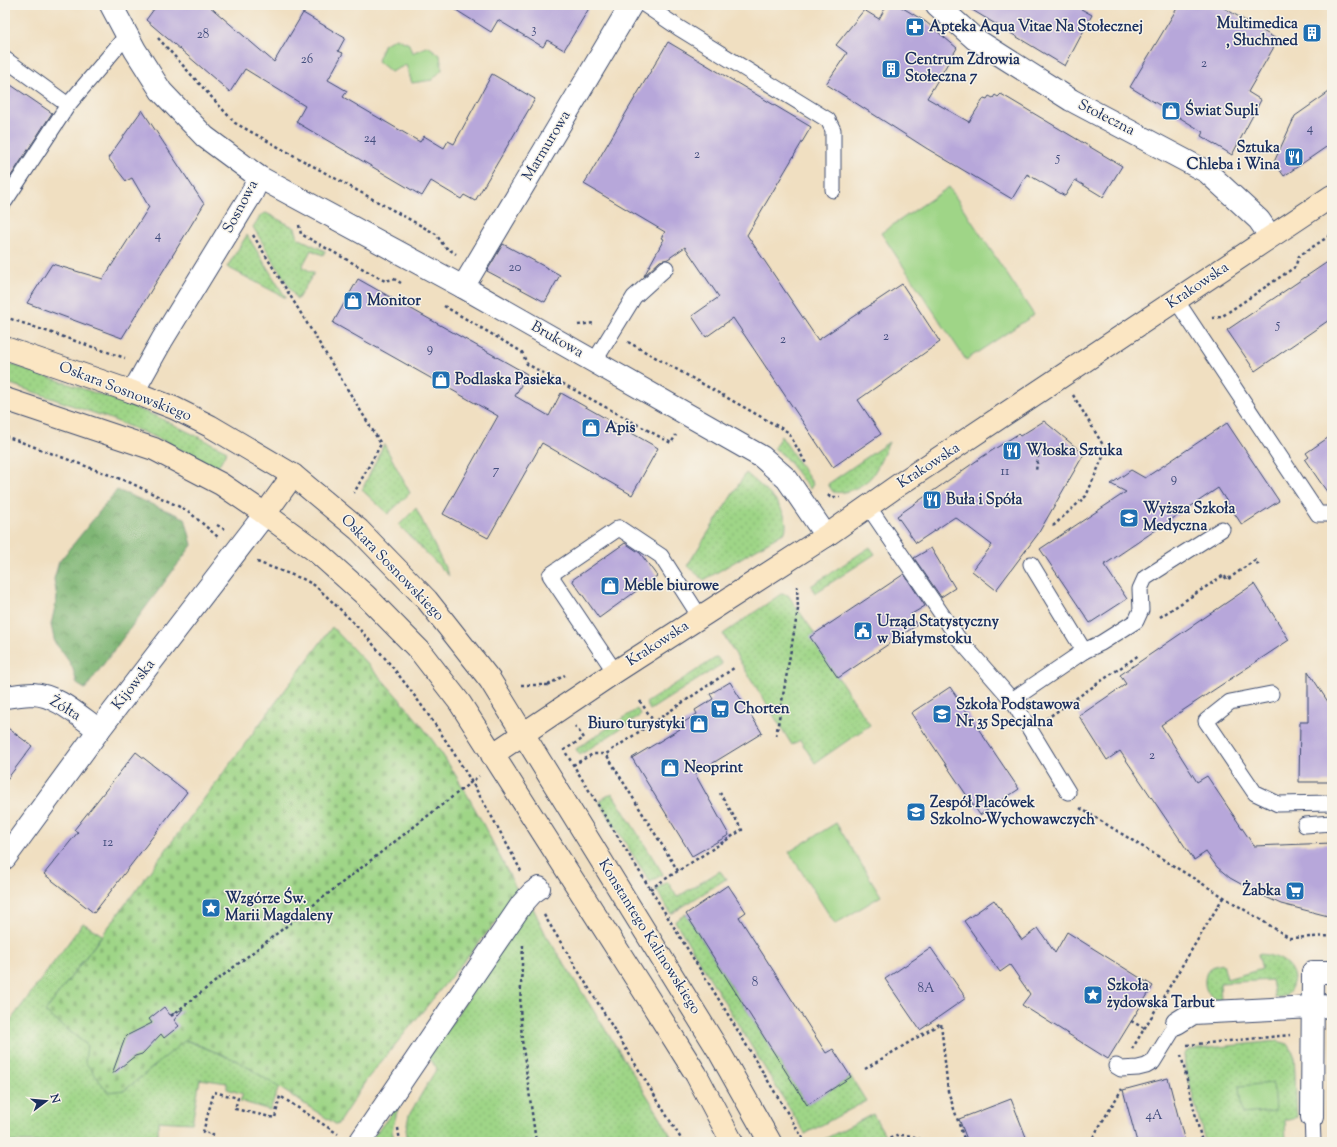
<svg xmlns="http://www.w3.org/2000/svg" width="1337" height="1147" font-family="'Sorts Mill Goudy',serif">
<defs>
<pattern id="grass-dots" width="8" height="8" patternUnits="userSpaceOnUse"><rect width="8" height="8" fill="#9fd587"/><path d="M2 2h.1M6 6h.1" fill="none" stroke="#88b777" stroke-width="1.8" stroke-linecap="round"/></pattern>
<pattern id="forest-crowns" width="20" height="18" patternUnits="userSpaceOnUse"><rect width="20" height="18" fill="#7fb674"/><path d="M2 6a3 3 0 1 1 6 0M12 15a3 3 0 1 1 6 0" fill="none" stroke="#679462"/></pattern>
<pattern id="cemetery-stones" width="16" height="16" patternUnits="userSpaceOnUse"><rect width="16" height="16" fill="#9fd587"/><path d="M2 7V4a2 2 0 0 1 4 0v3zM10 15v-3a2 2 0 0 1 4 0v3z" fill="#88b777"/></pattern>
</defs>
<rect width="100%" height="100%" fill="#f7f3e8"/>
<filter id="ink" filterUnits="userSpaceOnUse"><feTurbulence type="fractalNoise" baseFrequency=".025" numOctaves="2"/><feDisplacementMap in="SourceGraphic" scale="8" xChannelSelector="R" yChannelSelector="G"/><feConvolveMatrix kernelMatrix="1 2 1 2 8 2 1 2 1" color-interpolation-filters="sRGB"/></filter>
<filter id="wash" filterUnits="userSpaceOnUse"><feTurbulence type="fractalNoise" baseFrequency=".012" numOctaves="4" result="noise"/><feDisplacementMap in="SourceGraphic" scale="16" xChannelSelector="R" yChannelSelector="G"/><feGaussianBlur stdDeviation="0.9" result="paint"/><feColorMatrix in="noise" values="0 0 0 0 0 0 0 0 0 0 0 0 0 0 0 0 0 1.4 0 .05"/><feComposite in="paint" operator="in"/></filter>
<g filter="url(#wash)">
<rect width="100%" height="100%" fill="#f0dfc1"/>
<g fill="url(#grass-dots)" stroke="#5d8272">
<polygon points="266,213 295,228 298,238 325,251 323,255 311,250 302,267 314,273 297,300 253,227 261,215"/>
<polygon points="247,235 286,298 227,267"/>
<polygon points="5,362 113,399 158,417 227,451 217,468 160,439 111,419 5,382"/>
<polygon points="781,436 813,484 810,489 784,456 774,448"/>
<path d="M889,442c-5,11 -10,24 -17,34 -8,10 -27,19 -39,16l-5,-8z"/>
<polygon points="384,444 410,493 388,514 362,490"/>
<path d="M746,473c16,14 46,36 39,59l-81,48 -17,-14z"/>
<polygon points="416,508 449,576 399,525"/>
<polygon points="870,547 875,554 815,593 811,586"/>
<polygon points="781,594 788,595 815,634 811,637 870,725 815,763 800,740 792,745 723,634"/>
<polygon points="717,657 722,664 650,710 646,703"/>
<polygon points="637,709 641,715 580,755 576,749"/>
<polygon points="612,793 663,874 650,882 599,801"/>
<polygon points="720,871 726,879 671,914 656,889 668,882 677,897"/>
<polygon points="531,904 546,935 661,1118 674,1142 408,1142 406,1129 409,1115 437,1068 428,1058"/>
<polygon points="686,914 807,1105 851,1077 866,1101 805,1134 675,921"/>
<polygon points="83,923 102,935 45,1012 87,1045 125,1090 185,1040 238,1061 279,1087 270,1110 240,1101 243,1094 227,1089 227,1083 200,1079 192,1123 158,1121 158,1142 5,1142 5,1028"/>
<path d="M1258,954c17,1 33,7 36,24 -2,13 -7,19 -19,20l-3,-18 -52,3 1,18c-15,-3 -20,-18 -13,-31l6,-4 9,-2 4,15 35,-10z"/>
<polygon points="1277,1041 1288,1044 1294,1053 1297,1117 1285,1120 1286,1142 1205,1142 1185,1066 1184,1054 1189,1050"/>
<polygon points="399,1104 392,1131 395,1142 369,1142"/>
<polygon points="873,1114 885,1135 865,1142 819,1142"/>
</g>
<polygon fill="url(#forest-crowns)" stroke="#4d7269" points="117,490 185,518 192,545 85,689 77,684 73,669 66,656 55,643 51,625 57,598 54,579 59,562"/>
<path fill="url(#cemetery-stones)" stroke="#5d8272" d="M332,627c35,37 71,72 101,114 34,47 59,101 86,153l-152,185 -30,46 -99,-64 -52,-21 -61,50 -17,2 -23,-30 2,-17 -42,-33z"/>
<g fill="#9fd587" stroke="#5d8272">
<polygon points="396,38 409,44 412,53 428,46 440,55 442,70 432,80 412,83 406,65 391,72 378,61 383,45"/>
<polygon points="949,187 1034,315 966,360 881,233"/>
<polygon points="836,823 881,896 835,924 789,852"/>
<polygon points="1273,1083 1275,1111 1242,1114 1239,1086"/>
</g>
<g id="blocks">
<g fill="#b7a7da">
<polygon points="157,5 208,5 274,62 303,13 345,38 338,51 343,53 328,80 347,91 343,97 420,142 424,136 444,148 448,141 454,144 492,74 535,99 475,201 464,195 461,199 431,181 422,196 296,122 305,106 245,69 230,92 146,20"/>
<polygon points="448,5 591,5 564,50 547,40 543,47 498,20 491,32"/>
<polygon points="887,5 898,5 926,22 957,48 927,98 969,122 984,98 987,99 989,96 993,98 995,95 998,97 1001,94 1122,166 1103,197 1075,180 1065,196 1027,174 1012,199 926,148 826,84 847,53 836,45 864,10 879,19"/>
<polygon points="964,5 1074,5 1092,15 1065,66"/>
<polygon points="1179,5 1219,5 1278,40 1248,92 1261,100 1232,155 1201,136 1203,132 1130,87"/>
<polygon points="668,42 811,127 747,235 818,340 902,284 940,342 858,400 881,434 833,467 733,318 706,337 692,316 719,297 685,247 668,259 660,261 644,276 664,239 661,238 665,232 584,184"/>
<polygon points="5,81 52,113 5,185"/>
<polygon points="1332,90 1332,143 1284,176 1274,162 1295,116"/>
<polygon points="142,110 204,204 122,338 27,303 52,264 103,279 149,207 132,178 126,181 108,158"/>
<polygon points="503,244 560,275 545,302 487,271"/>
<polygon points="1332,259 1332,318 1255,371 1227,330"/>
<polygon points="358,279 527,374 515,396 549,416 561,393 658,448 632,495 542,443 488,538 443,514 498,416 333,323"/>
<polygon points="1044,421 1084,454 1038,534 996,590 972,571 992,545 955,517 916,543 897,516 982,457 1018,434 1020,436"/>
<polygon points="1227,423 1279,501 1242,525 1218,488 1104,565 1127,599 1090,623 1040,549 1126,492 1111,484 1131,470 1145,478"/>
<polygon points="1332,435 1332,499 1305,460 1309,457 1306,453"/>
<polygon points="625,543 640,553 657,576 599,618 572,580"/>
<polygon points="931,548 955,588 941,597 914,558"/>
<polygon points="904,574 925,606 910,615 917,625 838,678 810,637"/>
<polygon points="1254,584 1289,640 1161,725 1197,782 1207,776 1254,846 1332,843 1332,917 1281,904 1259,894 1230,878 1217,867 1206,852 1194,860 1120,751 1107,760 1079,716 1126,684 1120,675"/>
<polygon points="1308,671 1332,708 1332,782 1299,782 1300,722 1308,722"/>
<polygon points="730,682 762,733 695,774 729,835 692,856 632,758 680,729 678,726 697,714 695,710 713,699 710,694"/>
<polygon points="950,687 1019,789 980,815 911,713"/>
<polygon points="5,726 32,746 5,782"/>
<polygon points="136,752 187,792 94,913 44,874 78,832 74,830"/>
<polygon points="728,885 746,912 739,917 826,1053 833,1049 851,1077 807,1105 686,914"/>
<polygon points="994,900 1022,940 1038,928 1055,953 1067,932 1153,986 1108,1059 1022,1005 1030,994 1010,965 1000,972 964,921"/>
<polygon points="931,948 966,998 920,1030 885,979"/>
<polygon points="164,1007 170,1015 183,1009 174,1020 179,1026 164,1038 161,1034 142,1054 135,1056 112,1074 125,1038 128,1035 152,1023 149,1019"/>
<polygon points="1168,1078 1185,1142 1137,1142 1123,1090"/>
<polygon points="1011,1099 1028,1142 968,1142 959,1119"/>
</g>
</g>
</g>
<g filter="url(#ink)">
<use href="#blocks" fill-opacity="0" stroke="#3b496d" stroke-width="1"/>
<g fill="none" stroke-linecap="round" stroke-linejoin="round">
<g stroke="#3b496d" stroke-width="17">
<g id="lane">
<polyline points="645,5 679,28 828,120 833,130 833,190"/>
<polyline points="5,59 68,105"/>
<polyline points="5,201 68,105 127,35"/>
<polyline points="1176,300 1318,514 1332,514"/>
<polyline points="594,362 634,297 666,268"/>
<polyline points="868,506 958,638 1012,700 1068,792"/>
<polyline points="1084,651 1101,643 1136,621 1141,610 1140,589 1145,578 1222,529"/>
<polyline points="615,672 550,575 619,528 661,556 700,617"/>
<polyline points="1271,694 1230,702 1206,721 1255,793 1278,804 1332,803"/>
<polyline points="1012,700 1084,651 1031,564"/>
<polyline points="1305,825 1332,823"/>
<polyline points="1116,1066 1121,1069 1138,1068 1146,1066 1153,1062 1177,1023"/>
<polyline points="1312,1117 1313,1142"/>
</g>
</g>
<g stroke="#3b496d" stroke-width="24">
<g id="street">
<polyline points="111,5 135,50 161,91 205,137 259,177 463,287 762,457 787,479 826,536"/>
<polyline points="937,5 975,39 1071,100 1207,172 1259,220 1270,236"/>
<polyline points="463,287 631,5"/>
<polyline points="133,392 162,340 252,193 259,177"/>
<path d="M5,697c9,-1 19,-3 28,-3 24,1 47,23 66,36"/>
<polyline points="5,858 99,730 265,514"/>
<polyline points="1177,1023 1193,1013 1332,1006"/>
<polyline points="1312,1117 1313,972 1332,972"/>
<polyline points="360,1142 522,904 532,893 539,888"/>
</g>
</g>
<g stroke="#3b496d" stroke-width="24">
<g id="secondary">
<polyline points="5,348 133,392 174,408 210,426 293,475 359,530 427,600 490,680 720,1053 770,1142"/>
<polyline points="5,399 154,449 221,484 265,514 317,552 365,595 419,650 460,703 640,985 696,1074 732,1142"/>
<polyline points="265,514 293,475"/>
<polyline points="492,755 615,672 826,536 900,484 1332,196"/>
</g>
</g>
<g stroke="#3b496d" stroke-width="2.5" stroke-dasharray="3 3" stroke-linecap="butt">
<polyline points="158,38 235,123 436,234 444,246 456,254"/>
<polyline points="299,225 301,234 385,281 394,279 401,283"/>
<polyline points="253,235 381,444 354,493"/>
<polyline points="444,306 522,352 527,364 671,443 676,435"/>
<polyline points="5,317 125,358"/>
<polyline points="1212,318 1221,317 1295,267 1299,256 1332,234"/>
<polyline points="578,325 594,323"/>
<polyline points="628,342 788,432 807,465"/>
<polyline points="5,436 131,483 188,511 218,537"/>
<polyline points="1034,450 1038,456 1036,471"/>
<polyline points="828,495 830,497 840,497"/>
<polyline points="217,525 224,529"/>
<polyline points="1053,526 1086,496 1106,450 1073,395"/>
<path d="M257,562l46,17 11,6c89,78 153,182 207,286"/>
<polyline points="1160,617 1224,575 1227,580 1255,560 1259,566"/>
<polyline points="521,685 548,685"/>
<polyline points="548,685 565,675"/>
<polyline points="640,701 654,722"/>
<polyline points="1046,719 1139,655"/>
<polyline points="575,726 584,738 564,750 721,1003 805,1142"/>
<polyline points="776,736 798,609 797,586"/>
<polyline points="573,765 593,754 606,754"/>
<polyline points="1080,808 1290,938 1332,936"/>
<polyline points="678,871 606,754 734,668"/>
<polyline points="650,889 742,830 720,793"/>
<polyline points="544,915 683,1142"/>
<polyline points="523,945 520,1006 522,1040 536,1142"/>
<polyline points="171,1016 479,776"/>
<polyline points="1131,1021 1144,1028"/>
<polyline points="1187,1045 1290,1035"/>
<polyline points="1132,1049 1224,896"/>
<polyline points="1181,1055 1202,1142"/>
<polyline points="865,1069 941,1023 948,1091 965,1142"/>
<polyline points="398,1128 400,1142"/>
<polyline points="211,1142 213,1134 203,1132 214,1092 238,1098 235,1109 275,1118 280,1096 338,1134"/>
<path d="M878,1142c22,-7 27,-11 48,0"/>
<polyline points="1090,1142 1122,1089"/>
</g>
<use href="#lane" stroke="#fff" stroke-width="15"/>
<use href="#street" stroke="#fff" stroke-width="22"/>
<use href="#secondary" stroke="#fbe6c3" stroke-width="22"/>
</g>
</g>
<defs>
<g id="pharmacy-square" transform="scale(1)"><rect x="-9" y="-9" width="18" height="18" rx="4" fill="#1f6fb2" stroke="#f7f3e8"/><path d="M-2-6h4v4h4v4h-4v4h-4v-4h-4v-4h4Z" fill="#fff"/></g>
<g id="building-square" transform="scale(1)"><rect x="-9" y="-9" width="18" height="18" rx="4" fill="#1f6fb2" stroke="#f7f3e8"/><path d="M-4-6H4V6H1V3H-1V6H-4ZM-2.5-4.3h1.7v1.8h-1.7ZM.8-4.3h1.7v1.8H.8ZM-2.5-1h1.7V.8h-1.7ZM.8-1h1.7V.8H.8Z" fill="#fff"/></g>
<g id="shop-square" transform="scale(1)"><rect x="-9" y="-9" width="18" height="18" rx="4" fill="#1f6fb2" stroke="#f7f3e8"/><path d="M-5-2.5h2.3a2.7 3.5 0 0 1 5.4 0H5L5.5 6h-11ZM-1.5-2.5h3a1.5 2.3 0 0 0-3 0Z" fill="#fff"/></g>
<g id="restaurant-square" transform="scale(1)"><rect x="-9" y="-9" width="18" height="18" rx="4" fill="#1f6fb2" stroke="#f7f3e8"/><path d="M-5-6h1v4h1v-4h1v4h1v-4h1v5L-1.5 .5V6h-2V.5L-5-1ZM5-6V6H3V1.5H1.5Q1.5-4 5-6Z" fill="#fff"/></g>
<g id="university-square" transform="scale(1)"><rect x="-9" y="-9" width="18" height="18" rx="4" fill="#1f6fb2" stroke="#f7f3e8"/><path d="M0-5L7-2L0 1L-7-2ZM-4 1L0 2.5L4 1V4Q0 6-4 4Z" fill="#fff"/></g>
<g id="civic-square" transform="scale(1)"><rect x="-9" y="-9" width="18" height="18" rx="4" fill="#1f6fb2" stroke="#f7f3e8"/><path d="M-.6-6.5H3V-4.5H.6V-3L4-1V1h2V6H-6V1h2V-1L-.6-3ZM-1.2 2.5V6h2.4V2.5Z" fill="#fff"/></g>
<g id="supermarket-square" transform="scale(1)"><rect x="-9" y="-9" width="18" height="18" rx="4" fill="#1f6fb2" stroke="#f7f3e8"/><path d="M-6-5.5h2.5l.6 2H6L4.5 2H-2.5L-4.4-4H-6ZM-1.5 3.2a1.3 1.3 0 1 0 .1 0ZM3 3.2a1.3 1.3 0 1 0 .1 0Z" fill="#fff"/></g>
<g id="school-square" transform="scale(1)"><rect x="-9" y="-9" width="18" height="18" rx="4" fill="#1f6fb2" stroke="#f7f3e8"/><path d="M0-5L7-2L0 1L-7-2ZM-4 1L0 2.5L4 1V4Q0 6-4 4Z" fill="#fff"/></g>
<g id="sight-square" transform="scale(1)"><rect x="-9" y="-9" width="18" height="18" rx="4" fill="#1f6fb2" stroke="#f7f3e8"/><path d="M0-6L1.8-2.2L6-1.7L2.9 1.2L3.7 5.4L0 3.3L-3.7 5.4L-2.9 1.2L-6-1.7L-1.8-2.2Z" fill="#fff"/></g>
</defs>
<g fill-rule="evenodd">
<use href="#pharmacy-square" x="915" y="27"/>
<use href="#building-square" x="1312" y="33"/>
<use href="#building-square" x="891" y="69"/>
<use href="#shop-square" x="1171" y="111"/>
<use href="#restaurant-square" x="1294" y="157"/>
<use href="#shop-square" x="353" y="301"/>
<use href="#shop-square" x="441" y="380"/>
<use href="#shop-square" x="591" y="428"/>
<use href="#restaurant-square" x="1012" y="451"/>
<use href="#restaurant-square" x="932" y="500"/>
<use href="#university-square" x="1129" y="518"/>
<use href="#shop-square" x="610" y="586"/>
<use href="#civic-square" x="863" y="631"/>
<use href="#supermarket-square" x="720" y="709"/>
<use href="#school-square" x="942" y="714"/>
<use href="#shop-square" x="699" y="724"/>
<use href="#shop-square" x="670" y="768"/>
<use href="#school-square" x="916" y="812"/>
<use href="#supermarket-square" x="1295" y="891"/>
<use href="#sight-square" x="211" y="908"/>
<use href="#sight-square" x="1093" y="995"/>
</g>
<g text-anchor="middle" dominant-baseline="central" stroke-width="3" stroke-linejoin="round" paint-order="stroke">
<g font-size="13" fill="#424d7d">
<text x="534" y="30">3</text>
<text x="203" y="35">28</text>
<text x="307" y="60">26</text>
<text x="1204" y="64">2</text>
<text x="1310" y="129">4</text>
<text x="370" y="139">24</text>
<text x="697" y="155">2</text>
<text x="1058" y="158">5</text>
<text x="158" y="236">4</text>
<text x="515" y="268">20</text>
<text x="1278" y="325">5</text>
<text x="886" y="337">2</text>
<text x="783" y="340">2</text>
<text x="430" y="349">9</text>
<text x="496" y="471">7</text>
<text x="1005" y="472">11</text>
<text x="1174" y="479">9</text>
<text x="1152" y="756">2</text>
<text x="108" y="843">12</text>
<text x="755" y="983">8</text>
<text x="926" y="989">8A</text>
<text x="1154" y="1116">4A</text>
</g>
<g font-size="15" font-weight="bold" fill="#1b2f5e" stroke="#f7f3e8" text-anchor="start">
<text x="1298" y="24" text-anchor="end">Multimedica<tspan x="1298" dy="17">, Słuchmed</tspan></text>
<text x="929" y="27">Apteka Aqua Vitae Na Stołecznej</text>
<text x="905" y="60">Centrum Zdrowia<tspan x="905" dy="17">Stołeczna 7</tspan></text>
<text x="1185" y="111">Świat Supli</text>
<text x="1280" y="148" text-anchor="end">Sztuka<tspan x="1280" dy="17">Chleba i Wina</tspan></text>
<text x="367" y="301">Monitor</text>
<text x="455" y="380">Podlaska Pasieka</text>
<text x="605" y="428">Apis</text>
<text x="1026" y="451">Włoska Sztuka</text>
<text x="946" y="500">Buła i Spóła</text>
<text x="1143" y="509">Wyższa Szkoła<tspan x="1143" dy="17">Medyczna</tspan></text>
<text x="624" y="586">Meble biurowe</text>
<text x="877" y="622">Urząd Statystyczny<tspan x="877" dy="17">w Białymstoku</tspan></text>
<text x="956" y="705">Szkoła Podstawowa<tspan x="956" dy="17">Nr 35 Specjalna</tspan></text>
<text x="734" y="709">Chorten</text>
<text x="685" y="724" text-anchor="end">Biuro turystyki</text>
<text x="684" y="768">Neoprint</text>
<text x="930" y="803">Zespół Placówek<tspan x="930" dy="17">Szkolno-Wychowawczych</tspan></text>
<text x="1281" y="891" text-anchor="end">Żabka</text>
<text x="225" y="899">Wzgórze Św.<tspan x="225" dy="17">Marii Magdaleny</tspan></text>
<text x="1107" y="986">Szkoła<tspan x="1107" dy="17">żydowska Tarbut</tspan></text>
</g>
<g font-size="15" fill="#1b2f5e" stroke="#f7f3e8">
<text transform="translate(1106 118) rotate(27)">Stołeczna</text>
<text transform="translate(547 146) rotate(-59)">Marmurowa</text>
<text transform="translate(241 207) rotate(-62)">Sosnowa</text>
<text transform="translate(1198 286) rotate(-34)">Krakowska</text>
<text transform="translate(557 340) rotate(30)">Brukowa</text>
<text transform="translate(125 392) rotate(21)">Oskara Sosnowskiego</text>
<text transform="translate(929 466) rotate(-33)">Krakowska</text>
<text transform="translate(392 568) rotate(46)">Oskara Sosnowskiego</text>
<text transform="translate(658 644) rotate(-33)">Krakowska</text>
<text transform="translate(134 685) rotate(-52)">Kijowska</text>
<text transform="translate(65 709) rotate(31)">Żółta</text>
<text transform="translate(649 937) rotate(58)">Konstantego Kalinowskiego</text>
</g>
</g>
<rect width="1337" height="1147" fill="none" stroke="#f7f3e8" stroke-width="20"/>
<g transform="translate(46 1101) rotate(74)" stroke="#f7f3e8" stroke-width="3" paint-order="stroke">
<path d="M0-3L7 15L0 10L-7 15Z" fill="#1b2f5e"/>
<text y="-6" font-size="11" font-weight="bold" text-anchor="middle" fill="#1b2f5e">N</text>
</g>
</svg>
